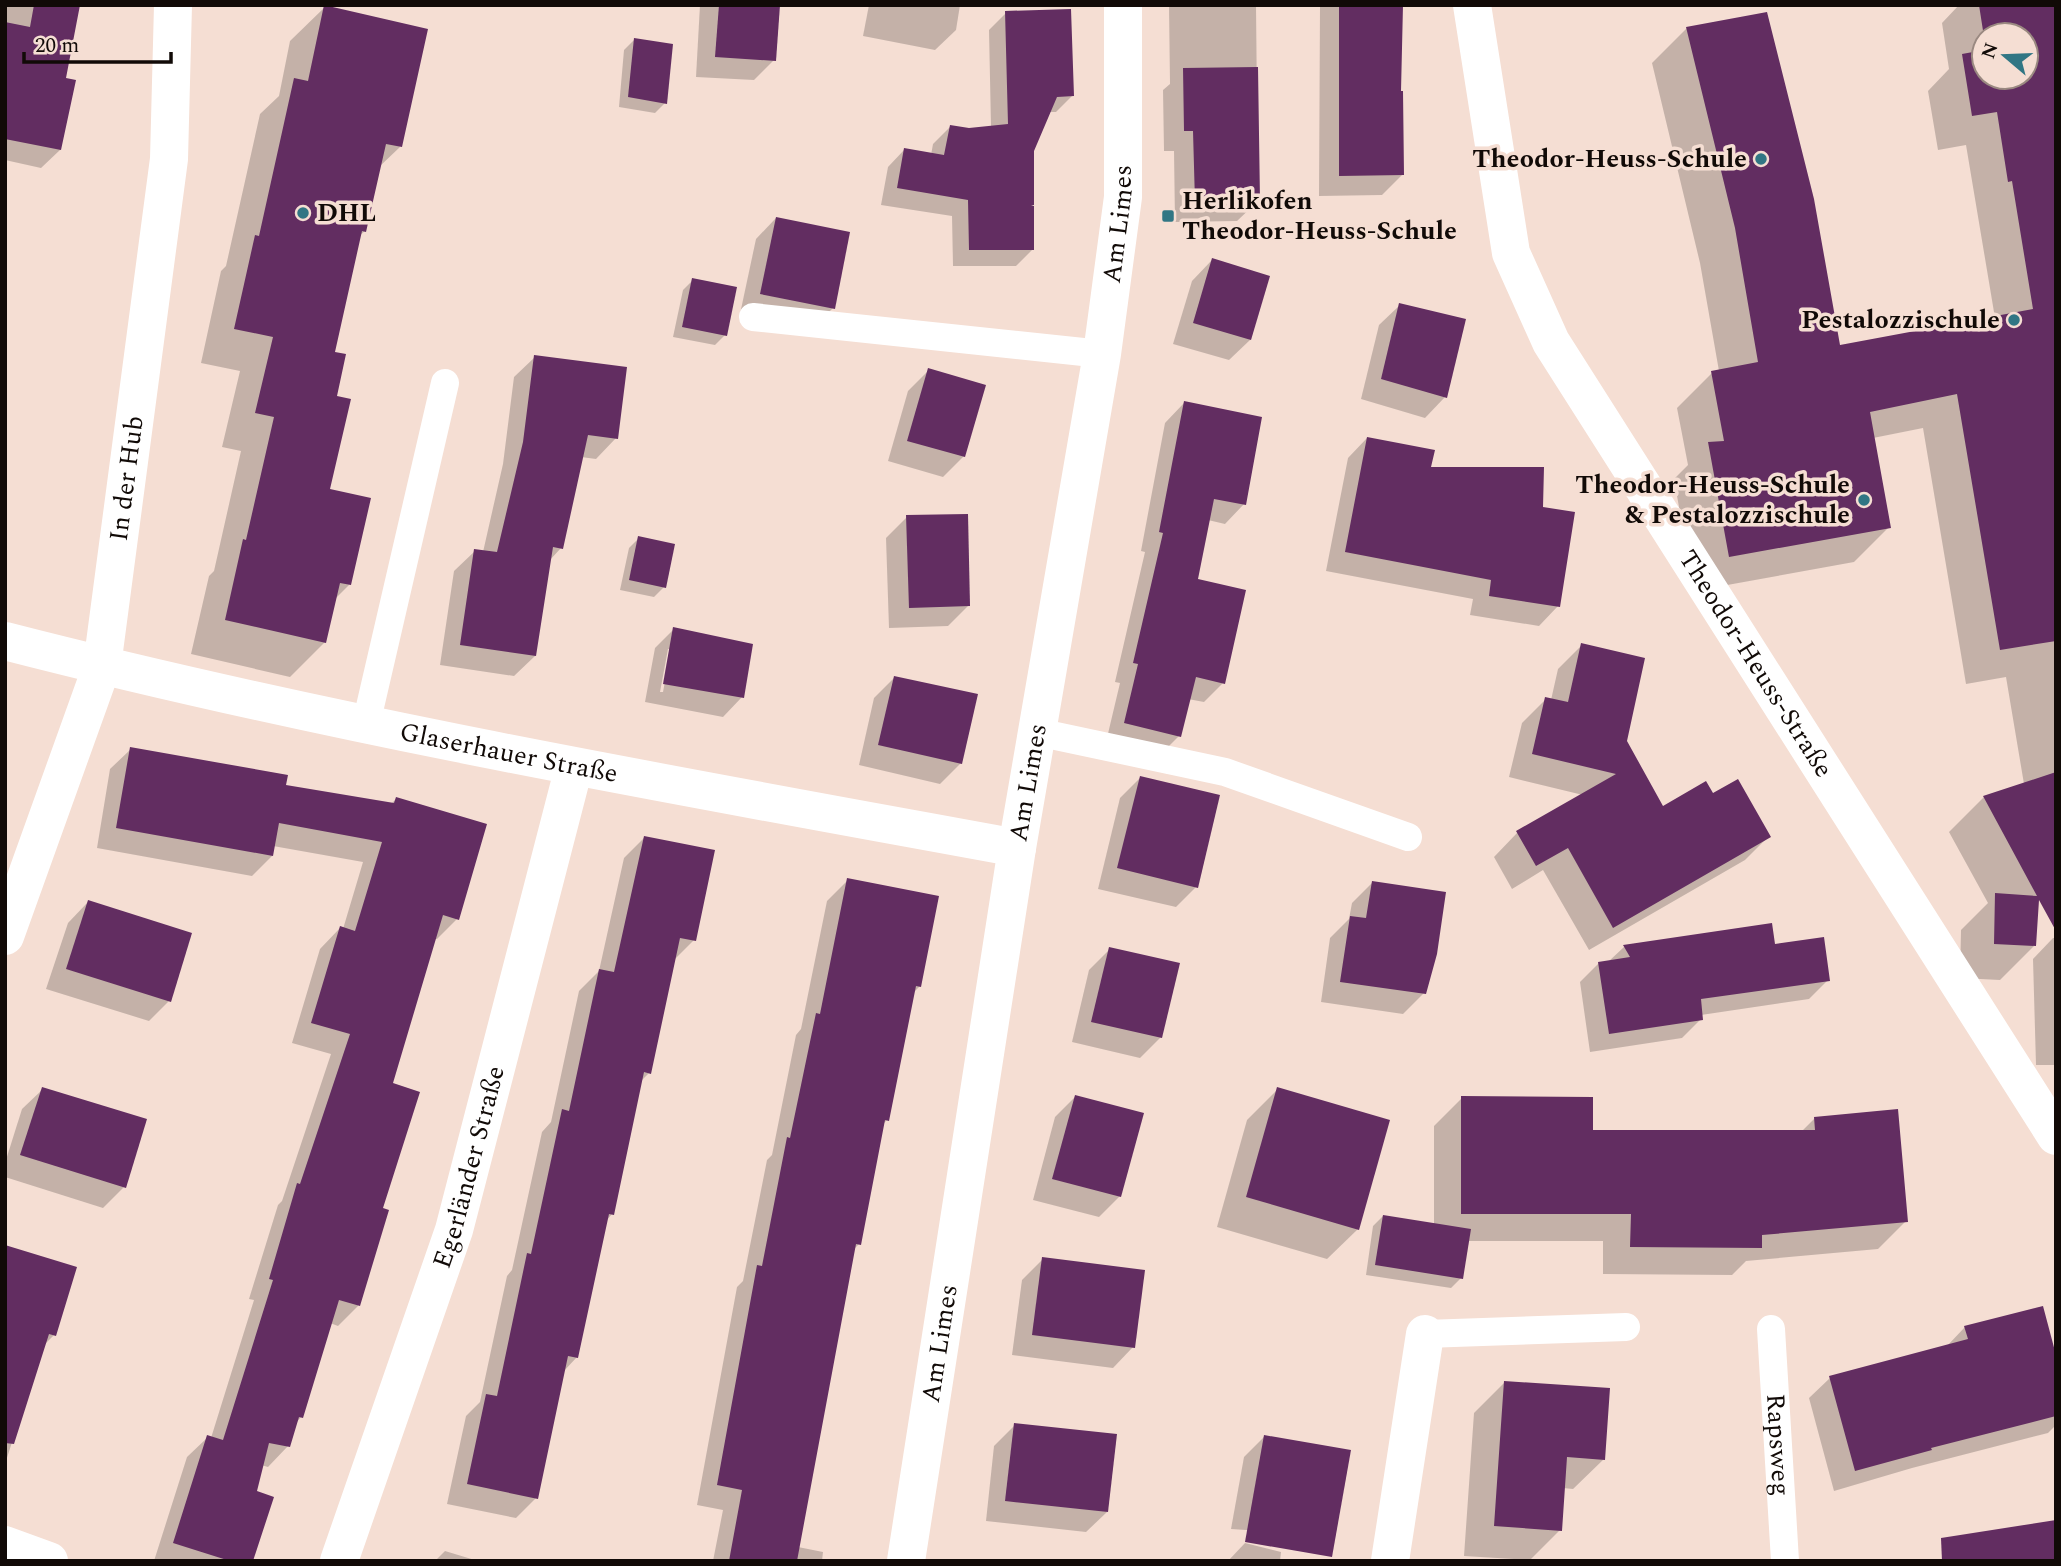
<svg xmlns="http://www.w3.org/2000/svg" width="2061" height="1566" font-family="Spectral,serif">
<rect width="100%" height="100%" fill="#f5ded3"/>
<g fill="#0003" fill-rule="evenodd">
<polygon points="5,5 78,5 64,80 60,150 41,168 5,160"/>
<polygon points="700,5 778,5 774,60 754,80 696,77"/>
<polygon points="869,5 960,5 956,30 935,50 863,36"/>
<polygon points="1169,5 1256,5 1258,201 1237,221 1175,222 1174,151 1164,151 1163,90 1170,84"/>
<polygon points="1320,5 1401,5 1399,93 1402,175 1382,195 1319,196"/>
<path d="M1959,5h97v854l-17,3 -4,83 -35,35 -40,-2 1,-48 27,-27 -39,-71 35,-35 40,-13 -18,-107 -40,7 -43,-256 -50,10 16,89 -35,35 -160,29 -20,-112 14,-14 -11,-57 35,-35 7,-2 -19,-108 -48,-200 35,-35 152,319 156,-29 -29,-173 -28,5 -10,-59 21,-22 -7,-46zM1984,35h42v42h-42z"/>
<polygon points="325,7 400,147 379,167 365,231 359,236 333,353 328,490 350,584 334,600 325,642 290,677 191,654 209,576 214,571 241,451 222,447 240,371 201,363 221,271 226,266 260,114 279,96 290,41"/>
<polygon points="1006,13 1073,95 1056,112 1048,112 1033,151 1033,204 1030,207 1033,249 1016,266 953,266 952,216 881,205 888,167 904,150 931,155 933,144 950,127 969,130 991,127 989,30"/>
<polygon points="634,40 665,103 655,113 619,107 624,50"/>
<polygon points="776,218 833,308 812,329 740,314 756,239"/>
<polygon points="1212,260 1250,340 1229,360 1173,344 1192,281"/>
<polygon points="693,280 725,335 715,345 673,337 683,290"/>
<polygon points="1400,305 1445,397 1425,418 1361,399 1379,325"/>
<polygon points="535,357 616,438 596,459 581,457 561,548 549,561 535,656 514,676 440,665 454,571 475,551 483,552 503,464 514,377"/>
<polygon points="929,370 964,456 943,477 888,461 908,391"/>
<polygon points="1184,403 1244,504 1225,524 1208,520 1196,581 1223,683 1204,702 1188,699 1179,736 1160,755 1106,742 1120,683 1115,682 1145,552 1141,551 1165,423"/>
<polygon points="1367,438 1428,469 1541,508 1558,606 1539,626 1470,615 1473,599 1326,571 1348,458"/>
<polygon points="907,517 969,605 948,626 889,628 886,538"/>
<polygon points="639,538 664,587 654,597 620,590 629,548"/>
<path d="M674,629l68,68 -19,20 -78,-15 10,-54zM668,649h3l-8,43h-3z"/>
<polygon points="1582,645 1625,741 1662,809 1712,796 1768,837 1745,860 1589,950 1543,870 1512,889 1494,857 1517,833 1583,795 1509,777 1522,723 1546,699 1551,700 1558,669"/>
<polygon points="894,678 961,763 940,784 859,765 874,698"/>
<polygon points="131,749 284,787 391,804 396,799 457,919 437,939 434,939 390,1084 380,1209 387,1211 358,1306 338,1326 330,1323 301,1417 296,1423 288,1446 268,1467 261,1465 255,1493 251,1561 154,1561 187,1457 208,1437 211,1438 254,1300 249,1299 278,1205 282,1201 331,1054 292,1043 320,949 340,928 343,929 363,862 273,846 272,856 252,876 97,848 110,769"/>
<polygon points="1140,778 1196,887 1176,907 1098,889 1120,798"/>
<polygon points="644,838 694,940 674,960 649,1073 640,1082 612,1214 606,1221 577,1357 563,1372 536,1498 516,1518 447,1504 466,1416 480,1402 507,1276 512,1270 542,1132 551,1122 579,991 599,971 624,858"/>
<polygon points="848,880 920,986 913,993 887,1120 882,1125 859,1244 853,1250 798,1547 823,1552 822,1561 713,1561 723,1510 697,1505 737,1287 743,1281 767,1160 772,1155 796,1035 801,1029 827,901"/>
<polygon points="1372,883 1424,993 1403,1014 1321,1002 1330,938 1349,919 1352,903"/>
<polygon points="88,902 169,1001 149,1021 46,989 68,923"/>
<polygon points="1770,925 1773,946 1828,980 1809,999 1701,1015 1701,1019 1682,1038 1590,1052 1580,982 1599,963 1608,962 1624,947"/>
<polygon points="2053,938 2056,938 2056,1065 2036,1065 2033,959"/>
<polygon points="1110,949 1161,1037 1140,1058 1072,1042 1089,970"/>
<polygon points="43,1089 124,1187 103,1208 5,1177 5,1163 22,1109"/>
<polygon points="1278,1089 1358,1229 1327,1259 1217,1227 1247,1120"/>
<polygon points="1075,1097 1120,1196 1099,1217 1033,1200 1055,1117"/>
<polygon points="1462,1098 1591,1131 1802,1131 1815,1118 1906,1221 1878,1249 1746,1261 1732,1275 1603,1274 1603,1241 1467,1241 1461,1278 1451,1288 1366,1275 1373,1226 1383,1216 1434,1225 1434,1126"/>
<polygon points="5,1247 54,1335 43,1346 5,1464"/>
<polygon points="1043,1259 1133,1347 1113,1368 1012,1355 1022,1280"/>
<polygon points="1965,1327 2056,1362 2056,1425 2048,1433 1912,1468 1834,1491 1809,1398 1830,1378 1947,1346"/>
<polygon points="1504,1383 1604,1459 1573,1489 1563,1488 1560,1530 1530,1560 1464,1556 1474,1413"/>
<polygon points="1015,1425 1107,1512 1086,1532 986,1521 994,1446"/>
<polygon points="1264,1437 1317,1535 1231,1529 1244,1457"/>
<polygon points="1245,1543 1281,1552 1280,1561 1228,1561"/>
<polygon points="445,1551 478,1561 435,1561"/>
</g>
<g fill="#622d61">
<polygon points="34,5 80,5 66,78 76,80 61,150 5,139 5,22 30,27"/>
<polygon points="324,5 428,29 402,147 386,144 366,232 362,231 335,352 346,354 337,396 351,399 330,489 371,498 351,585 340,583 326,643 225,620 243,539 246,540 274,417 255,413 273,337 234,329 255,235 259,236 294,78 308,81"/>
<polygon points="719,5 780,5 776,61 715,57"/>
<polygon points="1339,5 1403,5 1401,91 1403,91 1404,175 1339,176"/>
<polygon points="1979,5 2056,5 2056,641 2000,650 1957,394 1870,412 1891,528 1729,557 1708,442 1724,441 1711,371 1758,362 1735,228 1686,27 1767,12 1814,199 1840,345 2033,309 2012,181 2008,182 1997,112 1972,116 1962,54 1984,50 1984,77 2026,77 2026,35 1984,37"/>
<polygon points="1071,9 1074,96 1057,97 1034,151 1034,205 1031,205 1034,206 1034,250 969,250 968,200 897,188 904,148 944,155 950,125 969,128 1008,124 1005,11"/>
<polygon points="634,38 673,44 667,104 628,97"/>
<polygon points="1258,67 1260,201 1195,202 1193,131 1184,131 1183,68"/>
<polygon points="776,217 850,232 835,309 760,294"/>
<polygon points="1212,258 1270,276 1251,340 1193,323"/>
<polygon points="692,278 737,287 727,336 682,327"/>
<polygon points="1399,303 1466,319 1447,398 1381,379"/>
<polygon points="534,355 627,367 618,439 588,435 563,549 553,547 536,656 460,645 474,549 497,552 523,442"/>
<polygon points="928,368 986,385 965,457 907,441"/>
<polygon points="1184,401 1262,417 1246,505 1214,499 1198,579 1246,590 1225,684 1196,677 1181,737 1124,723 1138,664 1133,663 1163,533 1159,532"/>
<polygon points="1367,437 1435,450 1431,467 1544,467 1543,507 1575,512 1560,607 1489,596 1491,580 1345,552"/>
<polygon points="968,514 970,606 909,608 906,515"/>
<polygon points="638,536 675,544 666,588 629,580"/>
<polygon points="673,627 753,644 744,698 663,684"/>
<polygon points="1581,643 1645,658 1627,741 1663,806 1706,781 1713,793 1738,779 1771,837 1613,928 1568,848 1536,866 1516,831 1616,774 1532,754 1545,697 1568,702"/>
<polygon points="894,676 978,694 962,764 878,745"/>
<polygon points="130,747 288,775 286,785 394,803 396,797 487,824 459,920 443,915 393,1083 420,1092 383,1208 389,1210 360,1306 339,1300 303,1418 299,1417 290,1447 269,1443 257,1491 274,1497 253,1561 230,1561 173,1543 207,1435 223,1440 273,1280 269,1279 297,1183 300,1184 350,1034 311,1023 340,926 355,931 382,842 279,823 273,856 116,828"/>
<polygon points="2056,772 2056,931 2039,900 2036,946 1994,944 1995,893 2037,896 1983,796"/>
<polygon points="1140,776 1220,795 1198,888 1117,868"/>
<polygon points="644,836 715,850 696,941 680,938 651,1074 644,1072 614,1215 609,1214 578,1358 568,1356 538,1499 467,1484 486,1394 497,1396 527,1253 531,1254 562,1109 569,1111 599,969 614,972"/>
<polygon points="847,878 939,896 921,987 916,986 889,1121 885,1120 861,1245 856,1244 797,1561 729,1561 742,1490 717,1485 757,1265 762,1266 787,1137 790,1138 816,1013 820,1014"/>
<polygon points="1372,881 1446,892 1437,954 1426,994 1340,982 1350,916 1366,918"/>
<polygon points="88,900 192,933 171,1002 66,969"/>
<polygon points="1772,923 1775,944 1824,937 1830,981 1701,999 1703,1020 1609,1034 1598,962 1630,957 1623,945"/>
<polygon points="1109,947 1180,963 1162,1038 1091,1022"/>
<polygon points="42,1087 147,1119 126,1188 20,1155"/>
<polygon points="1277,1087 1390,1120 1359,1230 1246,1197"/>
<polygon points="1075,1095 1144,1113 1121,1197 1052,1179"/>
<polygon points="1461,1096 1593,1097 1593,1130 1815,1130 1814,1117 1898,1109 1908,1222 1762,1235 1762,1248 1630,1247 1631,1214 1461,1214"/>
<polygon points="1383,1215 1471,1229 1463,1279 1375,1265"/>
<polygon points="5,1245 77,1267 56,1336 49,1334 14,1444 5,1443"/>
<polygon points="1042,1257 1145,1270 1135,1348 1032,1335"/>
<polygon points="2043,1306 2056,1355 2056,1416 1931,1448 1932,1450 1855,1471 1829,1376 1968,1339 1964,1326"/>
<polygon points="1504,1381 1610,1388 1605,1460 1567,1457 1562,1531 1494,1526"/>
<polygon points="1014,1423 1117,1434 1108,1512 1005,1501"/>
<polygon points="1264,1435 1351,1450 1332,1557 1245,1542"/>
<polygon points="2056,1520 2056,1561 1942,1561 1941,1538"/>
</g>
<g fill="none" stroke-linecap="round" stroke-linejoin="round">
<g stroke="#fff" stroke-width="28">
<polyline points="753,317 1102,354"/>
<polyline points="366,724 445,383"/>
<polyline points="1037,732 1225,772 1408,837"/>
<path id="s1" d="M1771,1329l14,232"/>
<polyline points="1425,1334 1626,1327"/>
</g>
<g stroke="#fff" stroke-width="38">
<path id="s2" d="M1472,5l39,248 40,89 505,794"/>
<path id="s3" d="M5,641c334,86 674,145 1012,207"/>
<path id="s4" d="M5,936l97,-270 67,-507 4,-154"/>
<polyline points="5,1545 49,1561"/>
<path id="s5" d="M339,1561l115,-331 120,-463"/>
<path id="s6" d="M906,1561l111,-713 85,-494 21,-157v-192"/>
<polyline points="1390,1561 1425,1334"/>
</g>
</g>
<g fill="#317684" stroke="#f5ded3" stroke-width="2.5">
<circle cx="1761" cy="159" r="7"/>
<circle cx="303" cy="213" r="7"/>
<rect x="1161" y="209" width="14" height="14" rx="3.5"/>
<circle cx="2014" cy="320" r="7"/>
<circle cx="1864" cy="500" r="7"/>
</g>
<g text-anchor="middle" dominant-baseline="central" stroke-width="7" stroke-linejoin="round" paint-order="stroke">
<g font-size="26" font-weight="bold" fill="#110a07" stroke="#f5ded3" text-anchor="end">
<text x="1747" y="159">Theodor-Heuss-Schule</text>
<text x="1182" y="201" text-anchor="start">Herlikofen<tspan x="1182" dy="30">Theodor-Heuss-Schule</tspan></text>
<text x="317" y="213" text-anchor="start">DHL</text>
<text x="2000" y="320">Pestalozzischule</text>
<text x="1850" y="485">Theodor-Heuss-Schule<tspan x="1850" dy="30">&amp; Pestalozzischule</tspan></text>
</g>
<g font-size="26" fill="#110a07" stroke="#f5ded3">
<text stroke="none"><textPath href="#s6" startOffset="1354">Am Limes</textPath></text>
<text stroke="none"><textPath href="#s4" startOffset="476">In der Hub</textPath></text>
<text stroke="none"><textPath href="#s2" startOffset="730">Theodor-Heuss-Straße</textPath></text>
<text stroke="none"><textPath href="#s3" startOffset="516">Glaserhauer Straße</textPath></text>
<text stroke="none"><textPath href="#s6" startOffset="788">Am Limes</textPath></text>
<text stroke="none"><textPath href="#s5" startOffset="415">Egerländer Straße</textPath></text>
<text stroke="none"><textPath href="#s6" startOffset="220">Am Limes</textPath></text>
<text stroke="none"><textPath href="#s1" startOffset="116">Rapsweg</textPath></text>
</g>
</g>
<rect width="2061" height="1566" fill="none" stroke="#110a07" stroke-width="14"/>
<g transform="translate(2005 56) rotate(289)"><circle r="33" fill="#f5ded3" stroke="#9a8981" stroke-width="2"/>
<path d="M0-5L12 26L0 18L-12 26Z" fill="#317684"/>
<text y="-10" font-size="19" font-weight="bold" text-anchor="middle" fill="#110a07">N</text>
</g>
<path d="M24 52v10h147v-10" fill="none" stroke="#110a07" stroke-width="3.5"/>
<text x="35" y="52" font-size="21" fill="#110a07" stroke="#f5ded3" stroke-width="5" paint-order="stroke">20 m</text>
</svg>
